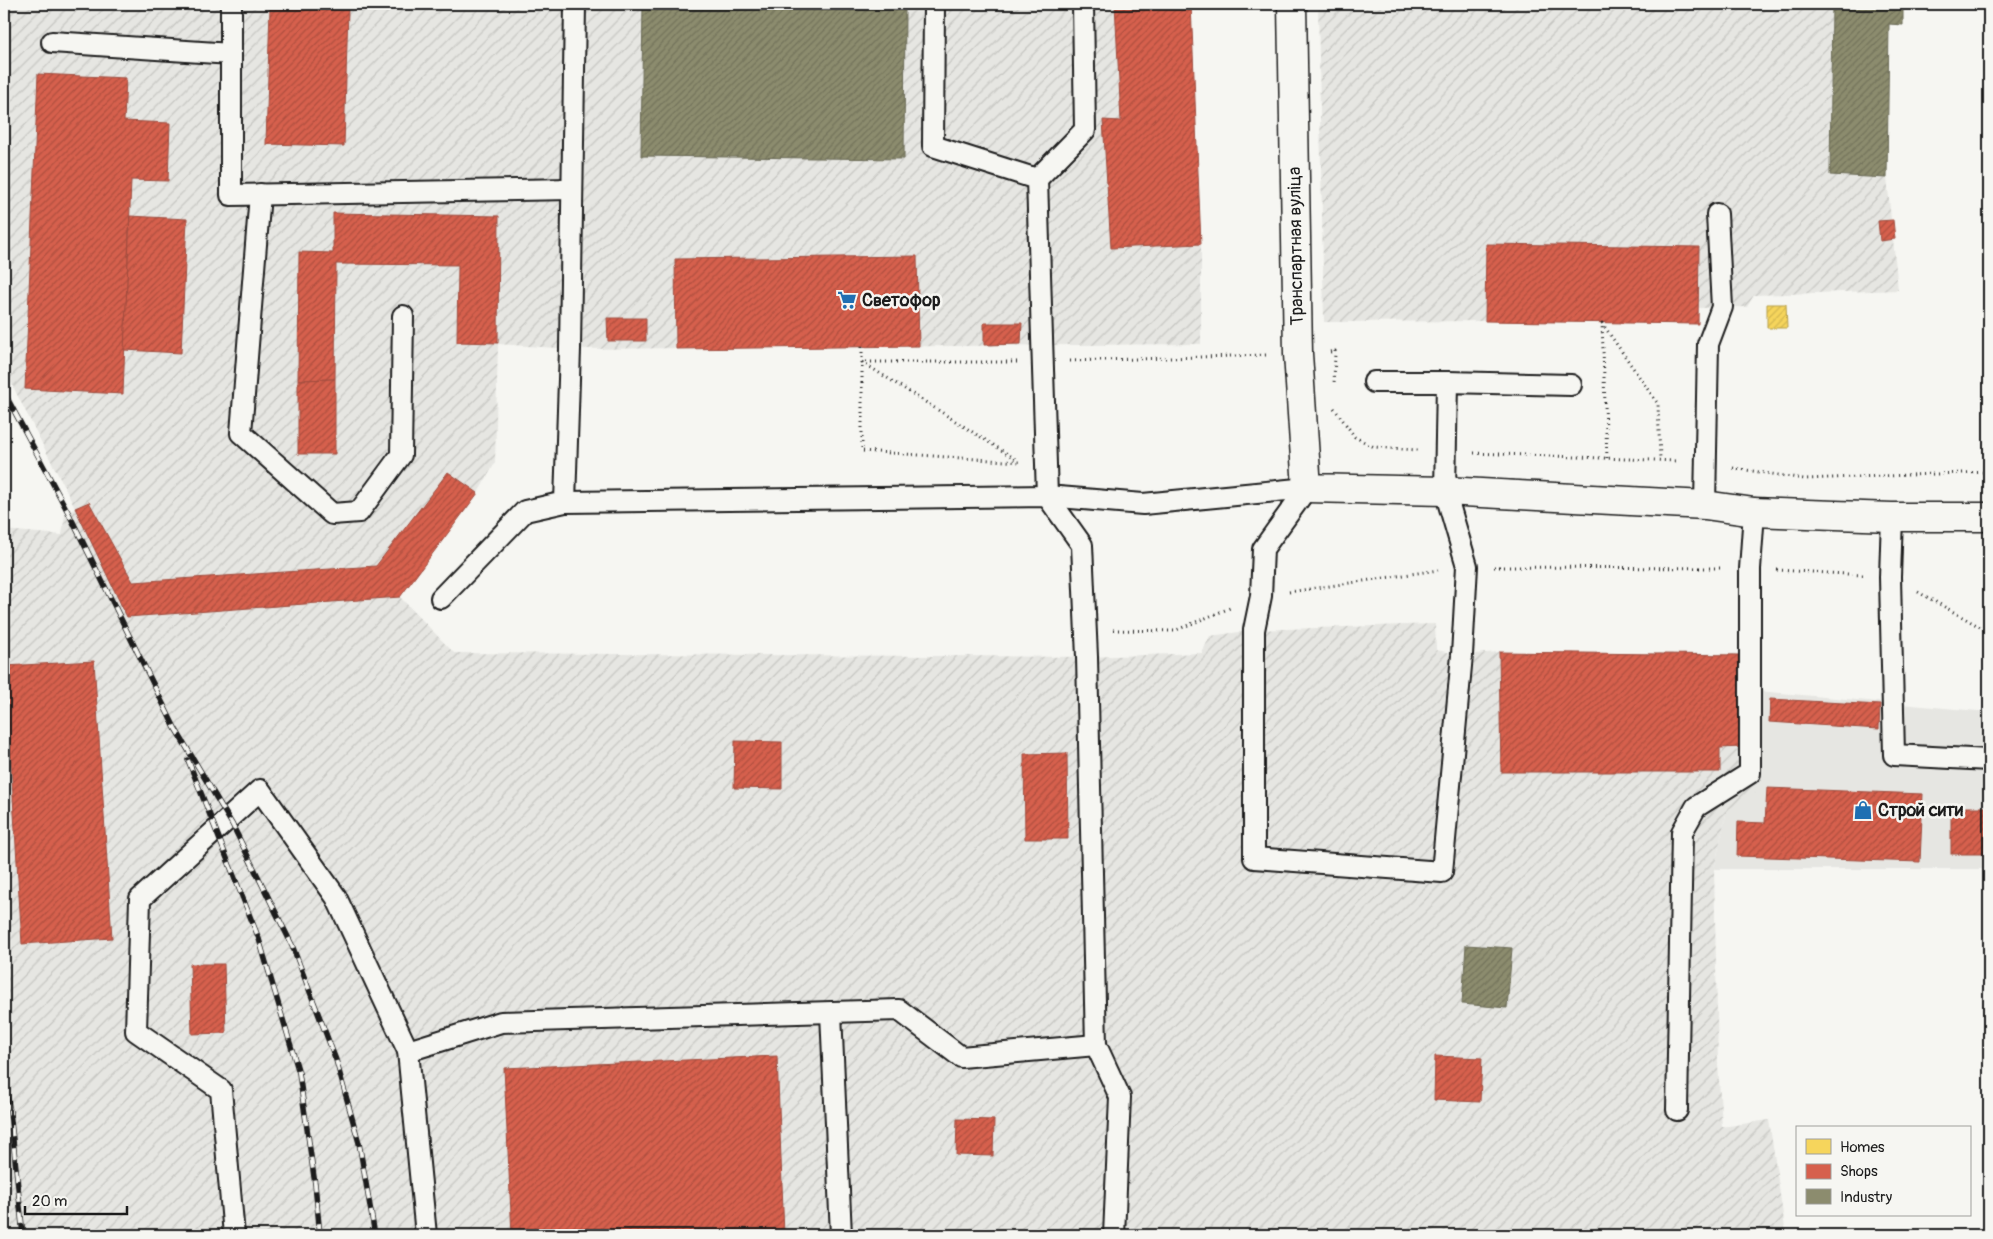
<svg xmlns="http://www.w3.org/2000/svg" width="1993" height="1239" font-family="Pangolin,sans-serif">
<defs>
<pattern id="industrial-furrows" width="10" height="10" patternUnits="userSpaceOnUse" patternTransform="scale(1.25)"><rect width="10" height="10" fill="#e6e6e2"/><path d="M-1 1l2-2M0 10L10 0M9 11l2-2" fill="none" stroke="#c5c5c1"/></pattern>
<pattern id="homes-hatch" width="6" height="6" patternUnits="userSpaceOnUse" patternTransform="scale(1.25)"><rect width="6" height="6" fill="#f6d55c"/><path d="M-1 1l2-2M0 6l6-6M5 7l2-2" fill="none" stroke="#d2b64f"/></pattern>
<pattern id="shops-hatch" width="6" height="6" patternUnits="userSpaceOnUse" patternTransform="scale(1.25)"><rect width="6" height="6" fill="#d6604d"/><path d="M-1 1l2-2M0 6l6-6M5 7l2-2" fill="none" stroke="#ad4e3f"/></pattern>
<pattern id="industry-hatch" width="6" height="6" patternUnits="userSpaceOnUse" patternTransform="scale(1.25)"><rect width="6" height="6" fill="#8c8c6e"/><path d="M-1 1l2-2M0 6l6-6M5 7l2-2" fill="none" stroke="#72725a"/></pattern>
</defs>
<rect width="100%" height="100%" fill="#f6f6f2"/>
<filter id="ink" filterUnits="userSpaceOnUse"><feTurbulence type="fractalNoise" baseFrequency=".02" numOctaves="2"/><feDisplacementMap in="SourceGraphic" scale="10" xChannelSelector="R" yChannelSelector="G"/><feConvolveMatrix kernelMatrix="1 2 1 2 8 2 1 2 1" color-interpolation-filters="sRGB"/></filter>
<g filter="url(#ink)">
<polygon fill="#e6e6e2" points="1758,691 1989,712 1989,869 1714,869 1727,810"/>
<g fill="url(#industrial-furrows)">
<polygon points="4,4 1191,4 1201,244 1201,344 570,349 498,344 495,463 478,493 400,597 454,653 1087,657 1202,653 1210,636 1254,630 1435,624 1436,650 1462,655 1499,652 1758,654 1756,793 1727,810 1714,869 1718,1064 1722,1127 1769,1120 1786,1235 4,1235 4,530 62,535 65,514 69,514 75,508 4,369"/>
<polygon points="1318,4 1903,4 1903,25 1889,25 1887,178 1898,290 1754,295 1747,307 1698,308 1698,324 1485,321 1324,322"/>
</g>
<polygon fill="url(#homes-hatch)" stroke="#b59e49" points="1767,304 1786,304 1787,328 1767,328"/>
<g fill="url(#shops-hatch)" stroke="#9e4c3e">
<polygon points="1115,4 1191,4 1201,244 1111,248 1103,120 1121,121"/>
<polygon points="270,7 348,9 344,146 266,144"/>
<polygon points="38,74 126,78 124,121 170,123 168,181 131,180 123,394 25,389"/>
<polygon points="333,213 499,216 498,343 457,342 458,265 336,264 335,379 298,380 299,252 333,253"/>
<polygon points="130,216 187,219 181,353 124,350"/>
<polygon points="1893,220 1895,239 1880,241 1878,221"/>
<polygon points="1486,244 1699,247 1698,324 1485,321"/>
<polygon points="917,256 919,346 676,349 675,259"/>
<polygon points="607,318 646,318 646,341 608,341"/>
<polygon points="984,323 1022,323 1021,344 984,345"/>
<polygon points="335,379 335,454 298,454 298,380"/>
<polygon points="448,472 478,493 400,597 127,617 75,508 89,502 133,582 376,566"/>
<polygon points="1499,652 1738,655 1742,747 1720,748 1720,772 1501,772"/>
<polygon points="94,661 112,938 22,944 5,666"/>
<polygon points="1770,699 1880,705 1879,729 1769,722"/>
<polygon points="735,741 782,742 782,789 734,788"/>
<polygon points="1067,753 1068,839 1025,839 1024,754"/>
<polygon points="1767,788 1923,794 1920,862 1737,856 1738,822 1765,823"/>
<rect x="1951" y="807" width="38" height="47"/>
<polygon points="190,964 224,964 226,1033 192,1034"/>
<polygon points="777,1056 784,1235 512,1235 504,1068"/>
<polygon points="1435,1056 1482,1058 1480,1102 1434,1100"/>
<polygon points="957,1119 994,1120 993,1156 956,1155"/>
</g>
<g fill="url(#industry-hatch)" stroke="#6a6a55">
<polygon points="643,4 905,4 904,159 641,156"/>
<polygon points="1832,4 1903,4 1903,25 1889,24 1887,178 1830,175"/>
<polygon points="1466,945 1512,948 1507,1008 1462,1004"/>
</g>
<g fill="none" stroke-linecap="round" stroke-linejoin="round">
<g stroke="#1c1c1c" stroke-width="24">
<g id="service">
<polyline points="231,4 231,195 572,189"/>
<polyline points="934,4 933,146 1037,179 1047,496 1143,504 1307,488"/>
<polyline points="52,42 231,54"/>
<polyline points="1037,179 1085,130 1083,4"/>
<polyline points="260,194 241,433 332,514 359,512 401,455 403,316"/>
<polyline points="1374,382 1447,382"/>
<polyline points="1307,488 1263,549 1261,596 1254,630 1254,858 1442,872 1462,655 1467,566 1445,491 1447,382 1571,385"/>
<polyline points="565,502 570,349 575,4"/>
<polyline points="1705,505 1708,344 1722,307 1717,214"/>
<polyline points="1892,517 1890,577 1894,755 1989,760"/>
<polyline points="441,598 525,511 565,502 1047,496 1082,545 1087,657 1096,1045 1120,1097 1114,1235"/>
<polyline points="831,1013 841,1235"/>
<polyline points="408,1051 501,1022 899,1010 961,1057 1096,1045"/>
<polyline points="1677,1110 1682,832 1696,807 1750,773 1750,569 1754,512"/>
<polyline points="234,1235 221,1090 136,1031 140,899 260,790 336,897 408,1051 426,1235"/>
</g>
</g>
<g stroke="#1c1c1c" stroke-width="31">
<polyline id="minor" points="1292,4 1298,354 1307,488 1445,491 1705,505 1754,512 1892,517 1989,517"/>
</g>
<g stroke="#1c1c1c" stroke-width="3" stroke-dasharray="1 4" stroke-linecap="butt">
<polyline points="862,347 862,362 1017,460"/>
<polyline points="1330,352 1335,351 1334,385"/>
<polyline points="1070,361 1266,355"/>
<polyline points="1017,362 862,362 862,451 1019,462"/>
<polyline points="1334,408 1355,437 1374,447 1418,450"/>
<polyline points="1474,453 1678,461"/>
<polyline points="1607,458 1602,323 1658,404 1660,460"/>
<polyline points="1733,468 1804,479 1989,472"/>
<polyline points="1494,567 1723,568"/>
<polyline points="1777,570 1863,575"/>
<polyline points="1289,592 1438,570"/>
<polyline points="1918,592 1989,632"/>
<polyline points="1113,630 1174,631 1230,608"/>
</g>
<use href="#service" stroke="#f6f6f2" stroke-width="20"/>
<use href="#minor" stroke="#f6f6f2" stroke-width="28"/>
<g stroke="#1c1c1c" stroke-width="5.5">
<g id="rail">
<polyline points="4,392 69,514 175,728 232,824 292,945 336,1060 359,1143 375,1235"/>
<polyline points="188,760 259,939 299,1073 315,1184 320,1235"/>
<polyline points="4,1082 10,1111 23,1235"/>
</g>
</g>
<use href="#rail" stroke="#f6f6f2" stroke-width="4" stroke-dasharray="11" stroke-linecap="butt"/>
</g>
</g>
<defs>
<g id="supermarket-bare" transform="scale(1.5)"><path d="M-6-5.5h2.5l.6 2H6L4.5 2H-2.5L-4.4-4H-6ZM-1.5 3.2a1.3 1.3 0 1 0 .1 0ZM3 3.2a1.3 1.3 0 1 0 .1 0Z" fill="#1f6fb2" stroke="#f6f6f2" stroke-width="2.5" paint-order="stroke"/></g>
<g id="shop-bare" transform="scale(1.5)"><path d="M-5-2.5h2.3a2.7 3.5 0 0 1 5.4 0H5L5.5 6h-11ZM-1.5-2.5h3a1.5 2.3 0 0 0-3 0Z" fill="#1f6fb2" stroke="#f6f6f2" stroke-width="2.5" paint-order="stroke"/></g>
</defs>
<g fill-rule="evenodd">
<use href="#supermarket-bare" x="847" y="300"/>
<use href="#shop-bare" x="1863" y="810"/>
</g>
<g text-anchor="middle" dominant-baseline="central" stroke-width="5" stroke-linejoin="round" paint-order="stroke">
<g font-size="18" fill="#1c1c1c" stroke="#f6f6f2">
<text transform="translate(1296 246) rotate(-91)">Транспартная вуліца</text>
</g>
<g font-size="18" font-weight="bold" fill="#1c1c1c" stroke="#f6f6f2" text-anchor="start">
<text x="862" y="300">Светофор</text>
<text x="1878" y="810">Строй сити</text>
</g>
</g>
<rect width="1993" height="1239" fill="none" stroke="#f6f6f2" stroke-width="20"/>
<rect x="10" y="10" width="1973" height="1219" fill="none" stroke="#1c1c1c" stroke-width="2" filter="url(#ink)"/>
<rect x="1796" y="1126" width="175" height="90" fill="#f6f6f2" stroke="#9f9f9c"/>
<rect x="1806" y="1139" width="25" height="15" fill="#f6d55c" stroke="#9f9f9c"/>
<text x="1840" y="1152" font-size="15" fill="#1c1c1c">Homes</text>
<rect x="1806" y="1164" width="25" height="15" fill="#d6604d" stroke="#9f9f9c"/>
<text x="1840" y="1176" font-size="15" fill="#1c1c1c">Shops</text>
<rect x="1806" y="1189" width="25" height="15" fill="#8c8c6e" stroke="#9f9f9c"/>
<text x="1840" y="1202" font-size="15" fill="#1c1c1c">Industry</text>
<path d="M25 1206v8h102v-8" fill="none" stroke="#1c1c1c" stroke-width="2.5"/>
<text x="32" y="1206" font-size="15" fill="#1c1c1c" stroke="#f6f6f2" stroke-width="4" paint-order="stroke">20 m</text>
</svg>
